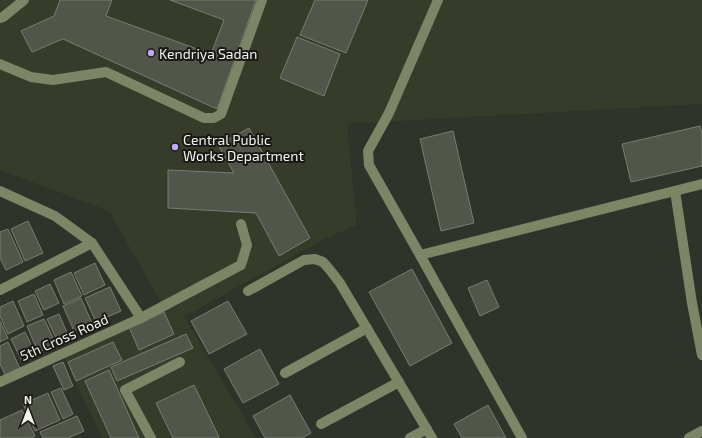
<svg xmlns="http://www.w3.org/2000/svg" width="702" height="438" font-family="'Exo 2',sans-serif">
<rect width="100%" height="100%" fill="#303329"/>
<polygon fill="#363b2a" points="0,0 702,0 702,104 347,124 357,225 322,240 184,317 256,438 102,438 63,356 164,308 109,211 0,170"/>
<g fill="#52554a" stroke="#797d70">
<polygon points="60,0 112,0 106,16 211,54 224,20 170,0 256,0 217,109 63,39 32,52 21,31 54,16"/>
<polygon points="315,0 368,0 346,53 300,35"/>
<polygon points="297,37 340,54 324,96 280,78"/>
<polygon points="700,126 702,134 702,166 631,182 622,144"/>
<polygon points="249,128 310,238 279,256 256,213 168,208 168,170 234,173 218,145"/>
<polygon points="453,131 474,223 441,231 420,139"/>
<polygon points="28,221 43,253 25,261 11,229"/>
<polygon points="8,229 23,262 6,270 0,258 0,232"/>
<polygon points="95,263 105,285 84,295 74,273"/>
<polygon points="412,269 452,343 410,366 369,292"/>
<polygon points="71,272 82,296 64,304 54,280"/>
<polygon points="487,280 499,307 480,316 468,288"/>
<polygon points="50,284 59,303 44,310 35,291"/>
<polygon points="110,287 121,311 96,322 85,298"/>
<polygon points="34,294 43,315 27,322 18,301"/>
<polygon points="81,298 92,323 74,331 63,306"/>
<polygon points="13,301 24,326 8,334 0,316 0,307"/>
<polygon points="228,301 247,334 209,354 191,321"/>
<polygon points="164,312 174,334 139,350 129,327"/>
<polygon points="59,314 68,335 57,340 47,319"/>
<polygon points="44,319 56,344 38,352 27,326"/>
<polygon points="0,321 8,338 0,342"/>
<polygon points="25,332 36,355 22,361 11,339"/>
<polygon points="186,334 193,348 117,381 111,367"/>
<polygon points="8,342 21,371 6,377 0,364 0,346"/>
<polygon points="113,342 122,360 76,381 68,362"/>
<polygon points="260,349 279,384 243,403 224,369"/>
<polygon points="63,362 73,386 64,390 53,366"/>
<polygon points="109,370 139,438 111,438 85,381"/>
<polygon points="194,385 219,437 218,438 173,438 156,403"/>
<polygon points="61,388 73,414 63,419 51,392"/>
<polygon points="48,393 60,420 35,431 23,404"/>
<polygon points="290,395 311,433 302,438 265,438 253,416"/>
<polygon points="488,405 506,438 462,438 454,424"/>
<polygon points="22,410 35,436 31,438 0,438 0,420"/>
<polygon points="77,416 84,431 68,438 43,438 40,432"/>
</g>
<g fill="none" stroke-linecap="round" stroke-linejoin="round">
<g stroke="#7c8565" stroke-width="10">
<polyline points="0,18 3,17 24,0"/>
<polyline points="0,64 31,77 53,80 106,72 204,118 214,118 221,114 262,0"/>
<polyline points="0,191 55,216 92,243 141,318"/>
<polyline points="675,191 692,303 702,355"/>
<polyline points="420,255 369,165 368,151 389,113 438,0"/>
<polyline points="0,290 92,243"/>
<polyline points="248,291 304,260 315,259 323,262 330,270 340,283 432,438"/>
<polyline points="285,373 367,328"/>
<polyline points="0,382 141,318 241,265 247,245 241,224"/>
<polyline points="321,424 399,382"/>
<polyline points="151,438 125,390 180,362"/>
<polyline points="410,438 427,429"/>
<polyline points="522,438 420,255 702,184"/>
<polyline points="689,438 702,431"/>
</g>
</g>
<g fill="#c3a7f2" stroke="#191a15" stroke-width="1.5">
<circle cx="151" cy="53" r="4"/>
<circle cx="175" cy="147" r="4"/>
</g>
<g text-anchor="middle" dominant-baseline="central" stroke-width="4" stroke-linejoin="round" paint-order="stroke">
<g font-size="14" fill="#f1f3ec" stroke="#191a15" text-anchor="start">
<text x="159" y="53">Kendriya Sadan</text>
<text x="183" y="139">Central Public<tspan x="183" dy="16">Works Department</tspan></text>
</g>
<g font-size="14" fill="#f1f3ec" stroke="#191a15">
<text transform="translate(64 337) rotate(-24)">5th Cross Road</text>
</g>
</g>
<g transform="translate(28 410)" stroke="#191a15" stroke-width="3" paint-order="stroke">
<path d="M0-3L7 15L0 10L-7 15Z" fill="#f1f3ec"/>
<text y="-6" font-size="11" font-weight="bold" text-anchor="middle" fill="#f1f3ec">N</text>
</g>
</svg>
